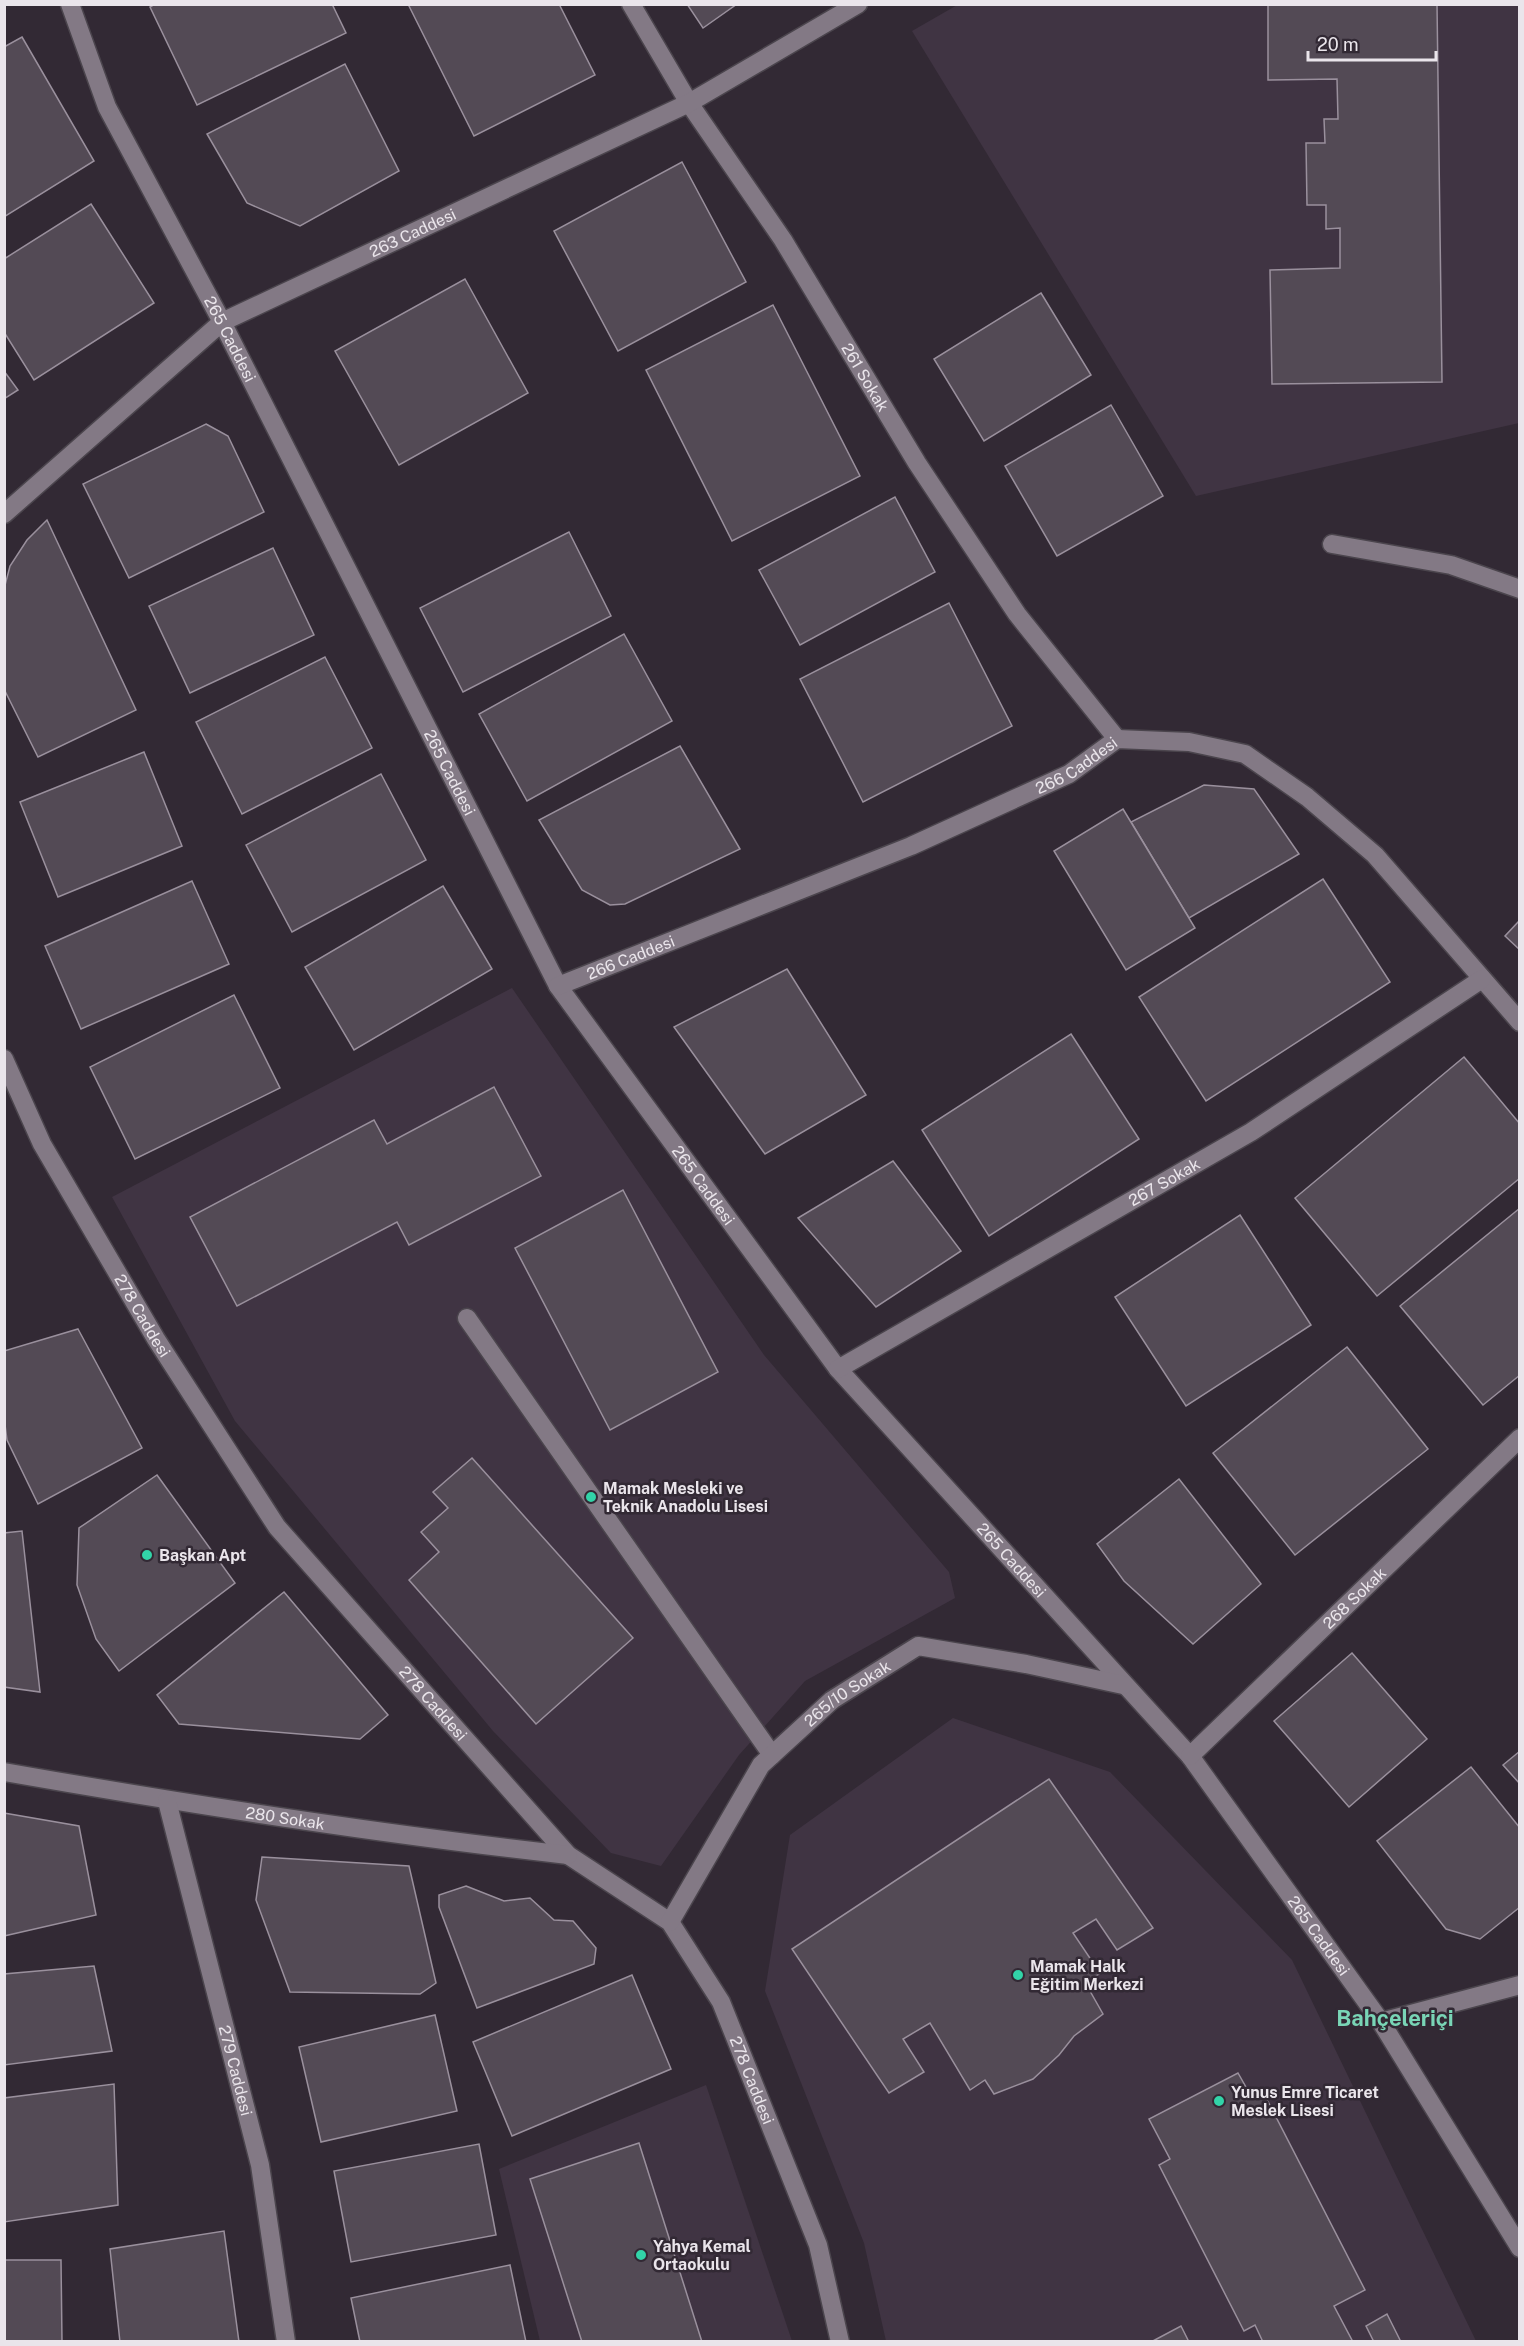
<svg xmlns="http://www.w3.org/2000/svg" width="1524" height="2346" font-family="'Public Sans',sans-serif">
<rect width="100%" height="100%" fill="#322934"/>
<g fill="#403443">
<polygon points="959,4 1519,5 1519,423 1196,496 912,31"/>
<polygon points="512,988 764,1355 949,1572 955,1598 805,1681 739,1755 661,1866 611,1853 493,1731 235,1421 112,1197"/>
<polygon points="953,1718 1110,1772 1292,1960 1476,2341 886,2341 864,2243 765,1991 790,1835"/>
<polygon points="706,2085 792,2341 540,2341 499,2169"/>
</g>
<g fill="#534a55" stroke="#9a909d" stroke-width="1.5">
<polygon points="155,4 332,4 346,33 197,105 150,7"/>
<polygon points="408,4 559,4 595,75 474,136"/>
<polygon points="687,4 737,4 703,28"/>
<polygon points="1268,4 1437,4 1442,382 1272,384 1270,270 1340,268 1340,228 1326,229 1326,205 1307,205 1306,143 1325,143 1324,119 1338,119 1337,79 1268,80"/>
<polygon points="22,37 94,161 4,217 4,47"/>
<polygon points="345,64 399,171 300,226 247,203 207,134"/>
<polygon points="682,162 746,282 618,351 554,231"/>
<polygon points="91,204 154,303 34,380 4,332 4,259"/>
<polygon points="465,279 528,393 399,465 335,351"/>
<polygon points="1041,293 1091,375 984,441 934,359"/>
<polygon points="773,305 860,476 732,541 646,370"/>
<polygon points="4,371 18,390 4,399"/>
<polygon points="1111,405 1163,496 1057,556 1005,466"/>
<polygon points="206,424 228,436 264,512 129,578 83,484"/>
<polygon points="895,497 935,572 800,645 759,570"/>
<polygon points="47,520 136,710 38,757 4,689 4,589 10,566 27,540"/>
<polygon points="569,532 611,616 463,692 420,608"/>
<polygon points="273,548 314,635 190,693 149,606"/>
<polygon points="949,603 1012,726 863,802 800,679"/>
<polygon points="624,634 672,721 527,801 479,714"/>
<polygon points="325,657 372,748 242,814 196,722"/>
<polygon points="680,746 740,849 625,904 610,905 582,890 539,820"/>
<polygon points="144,752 182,846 58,897 20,802"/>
<polygon points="381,774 426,860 292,932 246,845"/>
<polygon points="1204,785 1254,789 1299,854 1189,918 1131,822"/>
<polygon points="1123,809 1195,928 1126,970 1054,851"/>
<polygon points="1323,879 1390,982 1206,1101 1139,997"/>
<polygon points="192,881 229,964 81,1029 45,946"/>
<polygon points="443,886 492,969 354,1050 305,967"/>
<polygon points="1520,920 1520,950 1505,936"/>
<polygon points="787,969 866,1095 765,1154 674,1027"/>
<polygon points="234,995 280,1088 135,1159 90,1067"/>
<polygon points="1071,1034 1139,1139 989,1236 922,1130"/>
<polygon points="1464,1057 1520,1124 1520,1178 1377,1296 1295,1198"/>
<polygon points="494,1087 541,1176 409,1245 397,1222 237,1306 190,1217 374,1120 387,1144"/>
<polygon points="893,1161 961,1251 876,1307 798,1218"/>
<polygon points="623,1190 718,1372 610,1430 515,1248"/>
<polygon points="1520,1208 1520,1375 1483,1405 1400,1306"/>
<polygon points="1240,1215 1311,1325 1186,1406 1115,1297"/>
<polygon points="78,1329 142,1448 38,1504 7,1440 4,1417 4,1351"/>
<polygon points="1347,1347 1428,1449 1295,1555 1213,1453"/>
<polygon points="472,1458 633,1638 536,1724 409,1580 439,1552 421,1532 448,1508 433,1492"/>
<polygon points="157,1475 235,1583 119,1671 96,1639 77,1585 79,1528"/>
<polygon points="1179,1479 1261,1584 1193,1644 1124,1581 1097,1544"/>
<polygon points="22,1531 40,1692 4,1687 4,1533"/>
<polygon points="284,1592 388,1715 360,1739 179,1724 157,1695"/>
<polygon points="1352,1653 1427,1739 1349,1807 1274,1721"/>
<polygon points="1520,1751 1520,1784 1503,1765"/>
<polygon points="1471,1767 1520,1828 1520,1907 1480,1939 1446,1929 1377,1841"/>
<polygon points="1049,1779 1153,1928 1117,1950 1096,1919 1073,1933 1100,1973 1086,1984 1103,2014 1074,2036 1059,2055 1033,2079 994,2094 985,2080 970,2090 930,2023 903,2039 924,2072 889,2093 792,1949"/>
<polygon points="4,1813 79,1826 96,1915 4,1936"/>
<polygon points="262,1857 409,1866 436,1983 420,1994 290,1992 256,1900"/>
<polygon points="466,1886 504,1901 530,1898 554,1920 573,1921 596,1948 594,1964 477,2008 439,1907 439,1895"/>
<polygon points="94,1966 112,2051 4,2065 4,1974"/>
<polygon points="632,1975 671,2069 512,2136 473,2042"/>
<polygon points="435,2015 457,2111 321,2142 299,2047"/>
<polygon points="1238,2073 1250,2094 1261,2088 1365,2290 1334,2306 1353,2342 1263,2342 1255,2325 1244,2331 1159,2165 1170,2159 1149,2119"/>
<polygon points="114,2084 118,2205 4,2222 4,2098"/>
<polygon points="639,2143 702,2342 582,2342 530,2179"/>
<polygon points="479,2144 496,2235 351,2262 334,2171"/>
<polygon points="224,2231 239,2342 120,2342 110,2249"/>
<polygon points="4,2260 61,2260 62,2342 4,2342"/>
<polygon points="510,2265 526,2342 360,2342 351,2298"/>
<polygon points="1387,2314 1401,2342 1374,2342 1366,2326"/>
<polygon points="1181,2326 1189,2342 1151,2342"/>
</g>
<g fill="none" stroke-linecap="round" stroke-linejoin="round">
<g stroke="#4b454d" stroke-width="21">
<g id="minor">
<path id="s1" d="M70,4l37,103 115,215 336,664 280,383 352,387 191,266 139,226"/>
<path id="s2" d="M631,4l58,99 94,137 134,223 100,151 100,125"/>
<path id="s3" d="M4,514l218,-192 467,-219 169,-99"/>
<polyline points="1332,544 1451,565 1520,589"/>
<path id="s4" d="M558,986l353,-140 158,-72 48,-35 72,3 56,12 62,43 68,58 145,167"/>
<path id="s5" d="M4,1059l38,85 114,195 121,188 291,328 102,67 51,80 97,243 22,97"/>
<polyline points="467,1318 772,1755"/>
<path id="s6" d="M838,1369l413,-237 231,-153"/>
<path id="s7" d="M1190,1756l330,-318"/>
<path id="s8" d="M4,1772c188,33 375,62 564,83"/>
<path id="s9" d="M167,1801l93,364 26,177"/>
<path id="s10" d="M670,1922l91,-157 71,-65 86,-54 108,18 97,21"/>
<polyline points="1381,2022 1520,1985"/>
</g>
</g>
<use href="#minor" stroke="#837985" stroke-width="18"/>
</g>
<g fill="#32d4a8" stroke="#322934" stroke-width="2">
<circle cx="591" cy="1497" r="6"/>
<circle cx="147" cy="1555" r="6"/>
<circle cx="1018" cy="1975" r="6"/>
<circle cx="1219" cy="2101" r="6"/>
<circle cx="641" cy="2255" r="6"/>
</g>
<g text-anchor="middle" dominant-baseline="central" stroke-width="5" stroke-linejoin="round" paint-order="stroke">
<g font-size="16" fill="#eae5eb" stroke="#322934">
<text stroke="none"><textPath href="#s3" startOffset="501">263 Caddesi</textPath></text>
<text stroke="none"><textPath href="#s1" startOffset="372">265 Caddesi</textPath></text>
<text stroke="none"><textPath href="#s2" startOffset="441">261 Sokak</textPath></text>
<text stroke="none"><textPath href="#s4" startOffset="564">266 Caddesi</textPath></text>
<text stroke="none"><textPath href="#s1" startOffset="858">265 Caddesi</textPath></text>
<text stroke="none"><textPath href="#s4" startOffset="78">266 Caddesi</textPath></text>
<text stroke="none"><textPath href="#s6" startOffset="376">267 Sokak</textPath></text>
<text stroke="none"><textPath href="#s1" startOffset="1344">265 Caddesi</textPath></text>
<text stroke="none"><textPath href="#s5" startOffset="292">278 Caddesi</textPath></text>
<text stroke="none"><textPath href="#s1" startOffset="1830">265 Caddesi</textPath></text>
<text stroke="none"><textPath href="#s7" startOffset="228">268 Sokak</textPath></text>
<text stroke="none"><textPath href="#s10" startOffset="294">265/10 Sokak</textPath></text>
<text stroke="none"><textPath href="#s5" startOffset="778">278 Caddesi</textPath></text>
<text stroke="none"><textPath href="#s8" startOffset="285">280 Sokak</textPath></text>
<text stroke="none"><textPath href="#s1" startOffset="2316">265 Caddesi</textPath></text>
<text stroke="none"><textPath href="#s9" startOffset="278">279 Caddesi</textPath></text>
<text stroke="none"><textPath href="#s5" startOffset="1282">278 Caddesi</textPath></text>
</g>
<g font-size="16" font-weight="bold" fill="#eae5eb" stroke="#322934" text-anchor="start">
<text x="603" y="1488">Mamak Mesleki ve<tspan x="603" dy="18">Teknik Anadolu Lisesi</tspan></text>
<text x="159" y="1555">Başkan Apt</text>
<text x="1030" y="1966">Mamak Halk<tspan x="1030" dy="18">Eğitim Merkezi</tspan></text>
<text x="1231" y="2092">Yunus Emre Ticaret<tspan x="1231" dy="18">Meslek Lisesi</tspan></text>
<text x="653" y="2246">Yahya Kemal<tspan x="653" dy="18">Ortaokulu</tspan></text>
</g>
<g font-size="22" font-weight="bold" fill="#79d5b6" stroke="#322934">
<text x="1395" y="2018">Bahçeleriçi</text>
</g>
</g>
<rect width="1524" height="2346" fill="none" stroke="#eae5eb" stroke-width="12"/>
<path d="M1308 51v9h128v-9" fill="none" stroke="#eae5eb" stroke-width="3"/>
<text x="1317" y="51" font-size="18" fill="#eae5eb" stroke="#322934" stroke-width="4.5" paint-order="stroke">20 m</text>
</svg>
